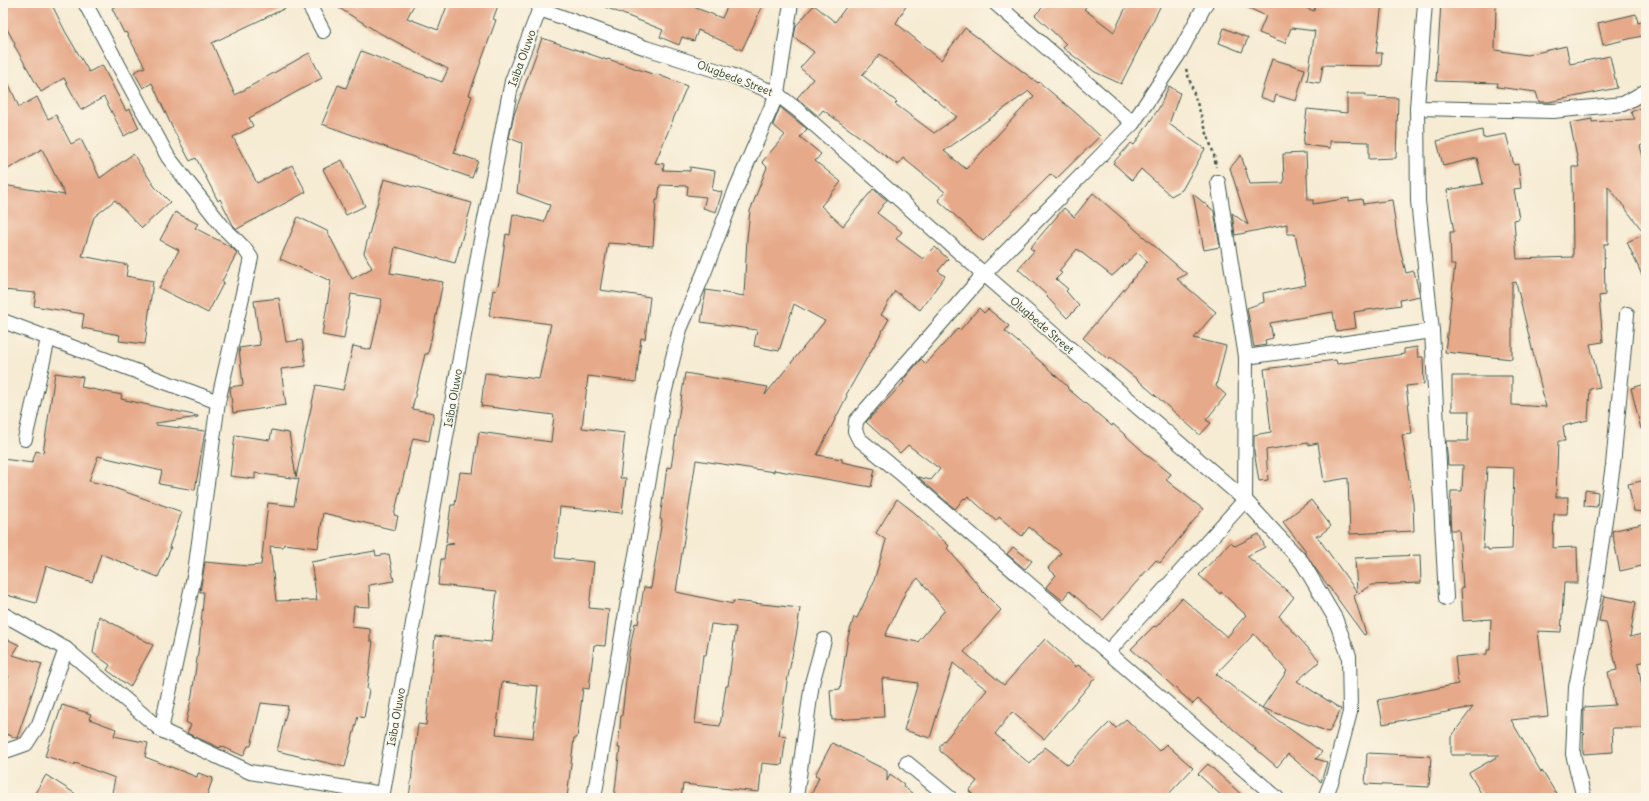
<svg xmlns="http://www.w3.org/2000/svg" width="1649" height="801" font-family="Delius,sans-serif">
<rect width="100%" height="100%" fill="#fcf5e5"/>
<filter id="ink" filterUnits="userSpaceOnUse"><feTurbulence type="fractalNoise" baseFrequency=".025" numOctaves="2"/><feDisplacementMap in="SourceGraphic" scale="8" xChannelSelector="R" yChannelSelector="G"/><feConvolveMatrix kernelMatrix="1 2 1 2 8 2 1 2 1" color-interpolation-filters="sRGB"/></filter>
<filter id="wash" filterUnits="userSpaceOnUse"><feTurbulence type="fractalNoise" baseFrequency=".012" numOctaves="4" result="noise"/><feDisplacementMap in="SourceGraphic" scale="16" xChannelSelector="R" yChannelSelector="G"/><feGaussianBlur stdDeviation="0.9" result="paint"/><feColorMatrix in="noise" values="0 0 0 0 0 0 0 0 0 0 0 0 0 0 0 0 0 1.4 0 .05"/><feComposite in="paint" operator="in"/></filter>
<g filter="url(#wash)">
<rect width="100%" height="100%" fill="#f6ebd3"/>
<g id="blocks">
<g fill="#e6a989" fill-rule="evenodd">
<polygon points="3,3 51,3 65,31 89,72 102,65 126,111 130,109 139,128 124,136 104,97 81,110 64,78 41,92 14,45 15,44 3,21"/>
<polygon points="122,3 296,3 212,43 235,95 309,53 322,78 249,118 253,126 233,137 257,183 292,165 306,192 237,229 233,225 220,199 218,201 196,158 190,161 172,127 152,83 143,88 134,72 145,67 126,32 124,33 112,8"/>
<polygon points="331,3 415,3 407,18 438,30 448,3 499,3 493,19 496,20 469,95 472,96 454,153 478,161 472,178 322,124 338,85 346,88 361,51 442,82 448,69 376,31"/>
<polygon points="595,3 683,3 722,18 729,3 764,3 742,50 698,30 694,41 682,37 679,45 660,37 663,30"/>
<path d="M849,3h59l-12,20 45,37 24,-32 73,55 1,-1 38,32 23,22 -44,43 -5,-5 -68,67 -45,-41 7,-8 -42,-34 -5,7 -75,-55 -5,6 -21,-18 16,-19 -13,-11 14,-16 -20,-15 2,-11 18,-21 21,17zM880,54l77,63 -23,16 -39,-29 2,-2 -35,-27zM1029,91l5,5 -68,73 -22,-18z"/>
<polygon points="1047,3 1090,3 1084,9 1114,32 1128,3 1162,3 1121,84 1095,72 1063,48 1066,44 1035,15"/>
<polygon points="1238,3 1294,3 1314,11 1315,3 1382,3 1376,53 1382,53 1381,66 1323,65 1320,83 1307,81 1315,31 1291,28 1285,43 1259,33 1266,16"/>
<polygon points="1441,3 1496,3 1495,50 1527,55 1566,46 1570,64 1610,56 1617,88 1549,102 1539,102 1536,92 1497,87 1498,83 1436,81"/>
<polygon points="1636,14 1638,23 1646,20 1646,35 1603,45 1598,23"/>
<polygon points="1224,28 1248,38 1242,52 1219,43"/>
<path d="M542,38l65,22 1,-1 47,16 1,-1 31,12 -32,77 9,1 -1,6 27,1v-4l25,4 -3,19 10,2 -6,20 -13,-4 3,-11 -19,-2 1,-9 -28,-1 -2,15h-2l-3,46 -45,-3 -8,47 50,7 -5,42 -4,-1 -5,44 -48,-6 -6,52 43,5 -5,45h6l-4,35 -62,-6 -5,51 39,4 -5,46 20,2 -4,36 -11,-1 -5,44 -6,-1 -6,50h-3l-7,60h-158l9,-74 8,1 9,-89 56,6 6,-51 -59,-6 3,-26h3l2,-14 8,-1 -8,-2 5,-37h4l5,-33 13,1 6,-41 72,10 3,-27 -73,-9 4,-33 54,6 12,-55 -62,-8 4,-26 3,1 3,-9 7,-48 4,1 3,-21 31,8 6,-17 -33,-12 5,-50 -13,-5 5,-23zM502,682l36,4 -5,52 -37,-4z"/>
<polygon points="1272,59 1305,69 1296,101 1276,95 1274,102 1260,97"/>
<polygon points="3,71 19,107 37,97 48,119 56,115 71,144 81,139 100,178 133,154 155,187 170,202 142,228 115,200 94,217 82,256 128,265 126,276 153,281 145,344 119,341 120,335 82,328 84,314 34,306 36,293 3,290 3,223 5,205 3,205 3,185 65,195 42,149 3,172"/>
<polygon points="1169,86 1180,93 1169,124 1205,149 1182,190 1171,196 1141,169 1132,180 1113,163 1131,143 1134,145 1159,108"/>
<polygon points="1347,94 1366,94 1366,97 1398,98 1396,158 1369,159 1369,142 1330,141 1330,148 1303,145 1307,109 1347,113"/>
<path d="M1646,105v39l-1,-1 -5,3 6,21v117l-19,-42 18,-8 -37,-48v58h-4l1,51 -6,1 4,46 -13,2 10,43 -10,2 -2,31 -25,6 2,15h-7l-2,56h12l-1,17h-13l-1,34 24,-1 1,36h-14l-3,49 -23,-1 10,85 -37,4 30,52 1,-1 17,27h-75l-15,-25 31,-18h-49v-18l22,-30 -90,17 -5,-24 80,-16 -3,-27 32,-3v-4h3l1,-31 -28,2 -2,-33h2l-4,-58h-8l-1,-15 1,-24h11l1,-26h-15l-2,-24h22l1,-30h-17v-35h60v29l34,2 -30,-125 -4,1v76l-67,-7 10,-87h-4l-1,-33h4l-7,-42 36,-6 -6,-26 -34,8 -6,-25 45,-11 1,8 23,-4 8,31 4,-1 3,24 -7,1 5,30 -5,1 3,39 56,-2 -1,-90h7l-9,-44 22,-4v3l43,-3 -4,-7zM1487,467l27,1 -2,81 -24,1v-2h-5z"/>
<path d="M780,107l27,22 -7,8 21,17 -6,7 26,21 -20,24 22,20 30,-37 14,11 -10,13 25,19 -6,7 27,20 12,-12 13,12 -10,12 7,5 -25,34 -25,-19 -14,24 8,4 -43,76 1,1 -30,59 25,4v3l33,7 -4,18 -97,-17v2l-78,-12 -20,132 57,12v-3l67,7 -3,23 -10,51 -8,53 7,1 -4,29 -20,-2 -3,29 -76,-8 -2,14h-67l6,-50h-2l3,-32h1l7,-63 6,-30 3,1 6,-37 7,1 11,-68 -2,-1 7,-52 4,1 14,-95 83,14 -3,8 60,-74 -31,-17 -15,47 -25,-5 3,-16 -56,-8 5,-32 38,6 3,-58 3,-27 17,-44 -5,-5 23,-27 -12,-10zM711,624l25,3 -8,59h-2l-6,40 -25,-3 8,-68h3z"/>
<polygon points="1306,153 1308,200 1313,200 1313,204 1349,198 1349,201 1362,199 1363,204 1392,200 1397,236 1406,273 1414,271 1420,296 1400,300 1401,305 1354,312 1356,328 1336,331 1333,312 1270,323 1273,338 1265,340 1266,345 1254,347 1247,308 1264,302 1263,293 1306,285 1295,234 1287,234 1287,224 1235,235 1232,213 1248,225 1230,168 1241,155 1250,184 1284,183 1283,154"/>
<polygon points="342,160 365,206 346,215 323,169"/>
<polygon points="384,179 472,203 455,263 395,247 390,273 443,282 428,354 425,354 412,409 434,413 429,441 413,438 394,515 398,516 395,530 323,513 318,548 284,544 283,547 270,546 276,601 317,600 311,562 375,551 376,556 389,554 394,581 369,585 370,607 354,606 352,627 370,629 370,641 373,641 367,689 369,690 364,718 358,716 345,767 277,751 288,706 261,703 251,746 248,746 243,756 221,746 220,748 187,733 191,725 186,722 192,695 199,645 204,592 200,592 205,562 248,566 261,565 268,503 294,506 299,479 255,473 255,479 230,476 235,435 270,440 272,430 289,433 296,477 316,385 343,390 353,346 371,350 382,299 351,294 344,339 322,335 331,281 280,259 298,217 327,231 352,279 372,268 364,253"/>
<polygon points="1093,193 1187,274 1177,279 1216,312 1194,338 1226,346 1216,386 1226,395 1206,420 1211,423 1200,435 1138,380 1110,358 1109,360 1083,338 1147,262 1138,252 1112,276 1077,249 1059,271 1062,273 1056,279 1068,289 1066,291 1079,306 1067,318 1047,297 1048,296 1018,269 1034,251 1030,248 1064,208 1074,217"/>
<polygon points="1193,194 1214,211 1220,247 1204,250"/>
<polygon points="175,212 198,224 195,228 231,247 237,253 222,281 224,282 208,313 159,288 179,250 160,240"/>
<polygon points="279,298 286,342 302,340 306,366 281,369 286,405 233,413 230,387 243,385 239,348 260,345 254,301"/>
<polygon points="979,308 984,313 988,309 1009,326 1005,331 1041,362 1068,387 1067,388 1112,426 1113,424 1147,455 1171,474 1166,480 1203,509 1160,563 1156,560 1103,620 1069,591 1062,600 1046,587 1056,575 1048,568 1061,553 1029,527 1022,536 999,517 996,521 968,496 965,499 964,498 955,509 918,477 931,480 940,469 908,445 900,453 866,422 904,382 903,380 921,359 926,364 958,328 960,330"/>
<polygon points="1417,347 1418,357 1423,357 1424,384 1406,386 1412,434 1402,435 1413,503 1414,531 1350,534 1348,478 1324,482 1318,443 1308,445 1308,443 1266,450 1268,480 1259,481 1254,451 1254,435 1271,432 1264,369 1336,360 1337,364 1404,354 1404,349"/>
<polygon points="55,373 83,377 81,387 122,395 121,399 198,416 198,417 156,423 156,425 205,431 195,490 159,484 162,471 98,456 89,481 106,485 182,512 169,547 171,548 158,577 101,554 92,582 46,566 36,603 3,594 3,459 32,463 36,451 43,453"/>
<polygon points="1646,384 1646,428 1641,429 1631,388"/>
<polygon points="1646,480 1646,512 1634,511 1628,484"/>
<polygon points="1585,490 1598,492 1597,507 1584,506"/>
<path d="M897,499l18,14 34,33 -2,2 33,39 -1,1 22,22 -37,42 40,33 41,-46 31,28 2,-2 17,13 -51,61 -32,-27 -17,22 35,30 15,-17 23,18 42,-43 6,6 10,-9 33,32 7,-7 27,24 -28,30h-188l-8,-7 8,-10 -37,-30v-5l47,-56 -34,-27 -23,75 -26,-8 14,-47 -36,-5 2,39 -52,3 -2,-30 10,-1 8,-52 6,-20 3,1 16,-34 13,-44 -10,-7zM918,578l27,32 -27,32 -33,-6 21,-45z"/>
<polygon points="1311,500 1331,526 1320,535 1316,535 1357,592 1355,558 1420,555 1421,583 1371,585 1354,596 1366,634 1364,635 1315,568 1304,552 1306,551 1283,522"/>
<polygon points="1646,523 1646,565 1620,571 1612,531"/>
<polygon points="1259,534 1265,547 1247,556 1294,597 1279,616 1320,661 1297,681 1341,709 1329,732 1262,708 1287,671 1254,634 1216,674 1262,709 1322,752 1316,759 1327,762 1321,782 1288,754 1277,767 1198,699 1193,704 1131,649 1154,626 1156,627 1182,598 1227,637 1246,615 1221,592 1220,594 1199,575 1231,542 1235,546"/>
<polygon points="1013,547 1032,561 1025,569 1007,554"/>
<polygon points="1604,596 1636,602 1630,637 1646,633 1646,661 1638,663 1642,688 1646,687 1646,728 1612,728 1613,752 1583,754 1584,707 1615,705 1608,672 1617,670 1606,622 1599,621"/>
<polygon points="99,616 153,645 130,687 107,670 110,665 93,653"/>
<polygon points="3,637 19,645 13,655 42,664 17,738 3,733 3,693 9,676 4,674 3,677"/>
<polygon points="62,705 91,714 89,719 116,729 114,736 148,743 145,757 197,777 198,773 213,778 206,798 111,798 115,778 75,763 74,765 45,756"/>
<polygon points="832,743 884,769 887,771 887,781 890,774 904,784 903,786 918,798 810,798 819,777 815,775"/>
<polygon points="1367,753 1431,756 1429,787 1365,784"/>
<polygon points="1208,764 1245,798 1224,798 1198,774"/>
<polygon points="46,775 82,798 32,798"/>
</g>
</g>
</g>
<g filter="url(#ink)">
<use href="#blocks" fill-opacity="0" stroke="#3f574c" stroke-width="1"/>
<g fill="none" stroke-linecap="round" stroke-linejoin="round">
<g stroke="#3f574c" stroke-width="16">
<g id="minor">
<polyline points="85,3 168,157 223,227 244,248 251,258 218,402 195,572 161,730"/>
<polyline points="308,3 323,31"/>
<polyline points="995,3 1133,123"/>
<polyline points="1206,3 1180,52 1133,123 984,274 856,421 855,431 859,439 898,471 1277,798"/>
<polyline points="1425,3 1417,108 1418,201 1432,331 1446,598"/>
<polyline points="540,9 646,48 731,75 777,94 799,111 984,274 1245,500 1302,562 1335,618 1349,656 1350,712 1333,777 1325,798"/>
<polyline points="1417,108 1553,111 1623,104 1646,91"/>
<polyline points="3,321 218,402"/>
<polyline points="1246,357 1432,331"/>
<polyline points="25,439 48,339"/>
<polyline points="3,614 66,649 161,730 250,772 382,794"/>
<polyline points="1108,652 1245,500 1246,357 1218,182"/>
<polyline points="3,752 26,744 39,724 66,649"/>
<polyline points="907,763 950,798"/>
<polyline points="382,798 480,245 512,81 542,3"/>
<polyline points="594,798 663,398 680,329 704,273 736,189 777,94 791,3"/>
<polyline points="796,798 812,683 824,640"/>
<polyline points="1584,798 1573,754 1576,687 1595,589 1613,465 1627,314"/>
</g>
</g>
<polyline stroke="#3f574c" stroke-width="2.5" stroke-dasharray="3 3" stroke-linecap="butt" points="1186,69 1214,155 1216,167"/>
<use href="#minor" stroke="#fff" stroke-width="14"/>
</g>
</g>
<g text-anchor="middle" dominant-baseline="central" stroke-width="3" stroke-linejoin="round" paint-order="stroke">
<g font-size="11" fill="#1f3d34" stroke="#fcf5e5">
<text transform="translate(522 58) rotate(-70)">Isiba Oluwo</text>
<text transform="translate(735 78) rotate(21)">Olugbede Street</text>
<text transform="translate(1042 325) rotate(41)">Olugbede Street</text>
<text transform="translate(453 398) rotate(-80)">Isiba Oluwo</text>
<text transform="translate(396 717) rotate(-80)">Isiba Oluwo</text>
</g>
</g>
<rect width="1649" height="801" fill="none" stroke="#fcf5e5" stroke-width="16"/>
</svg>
